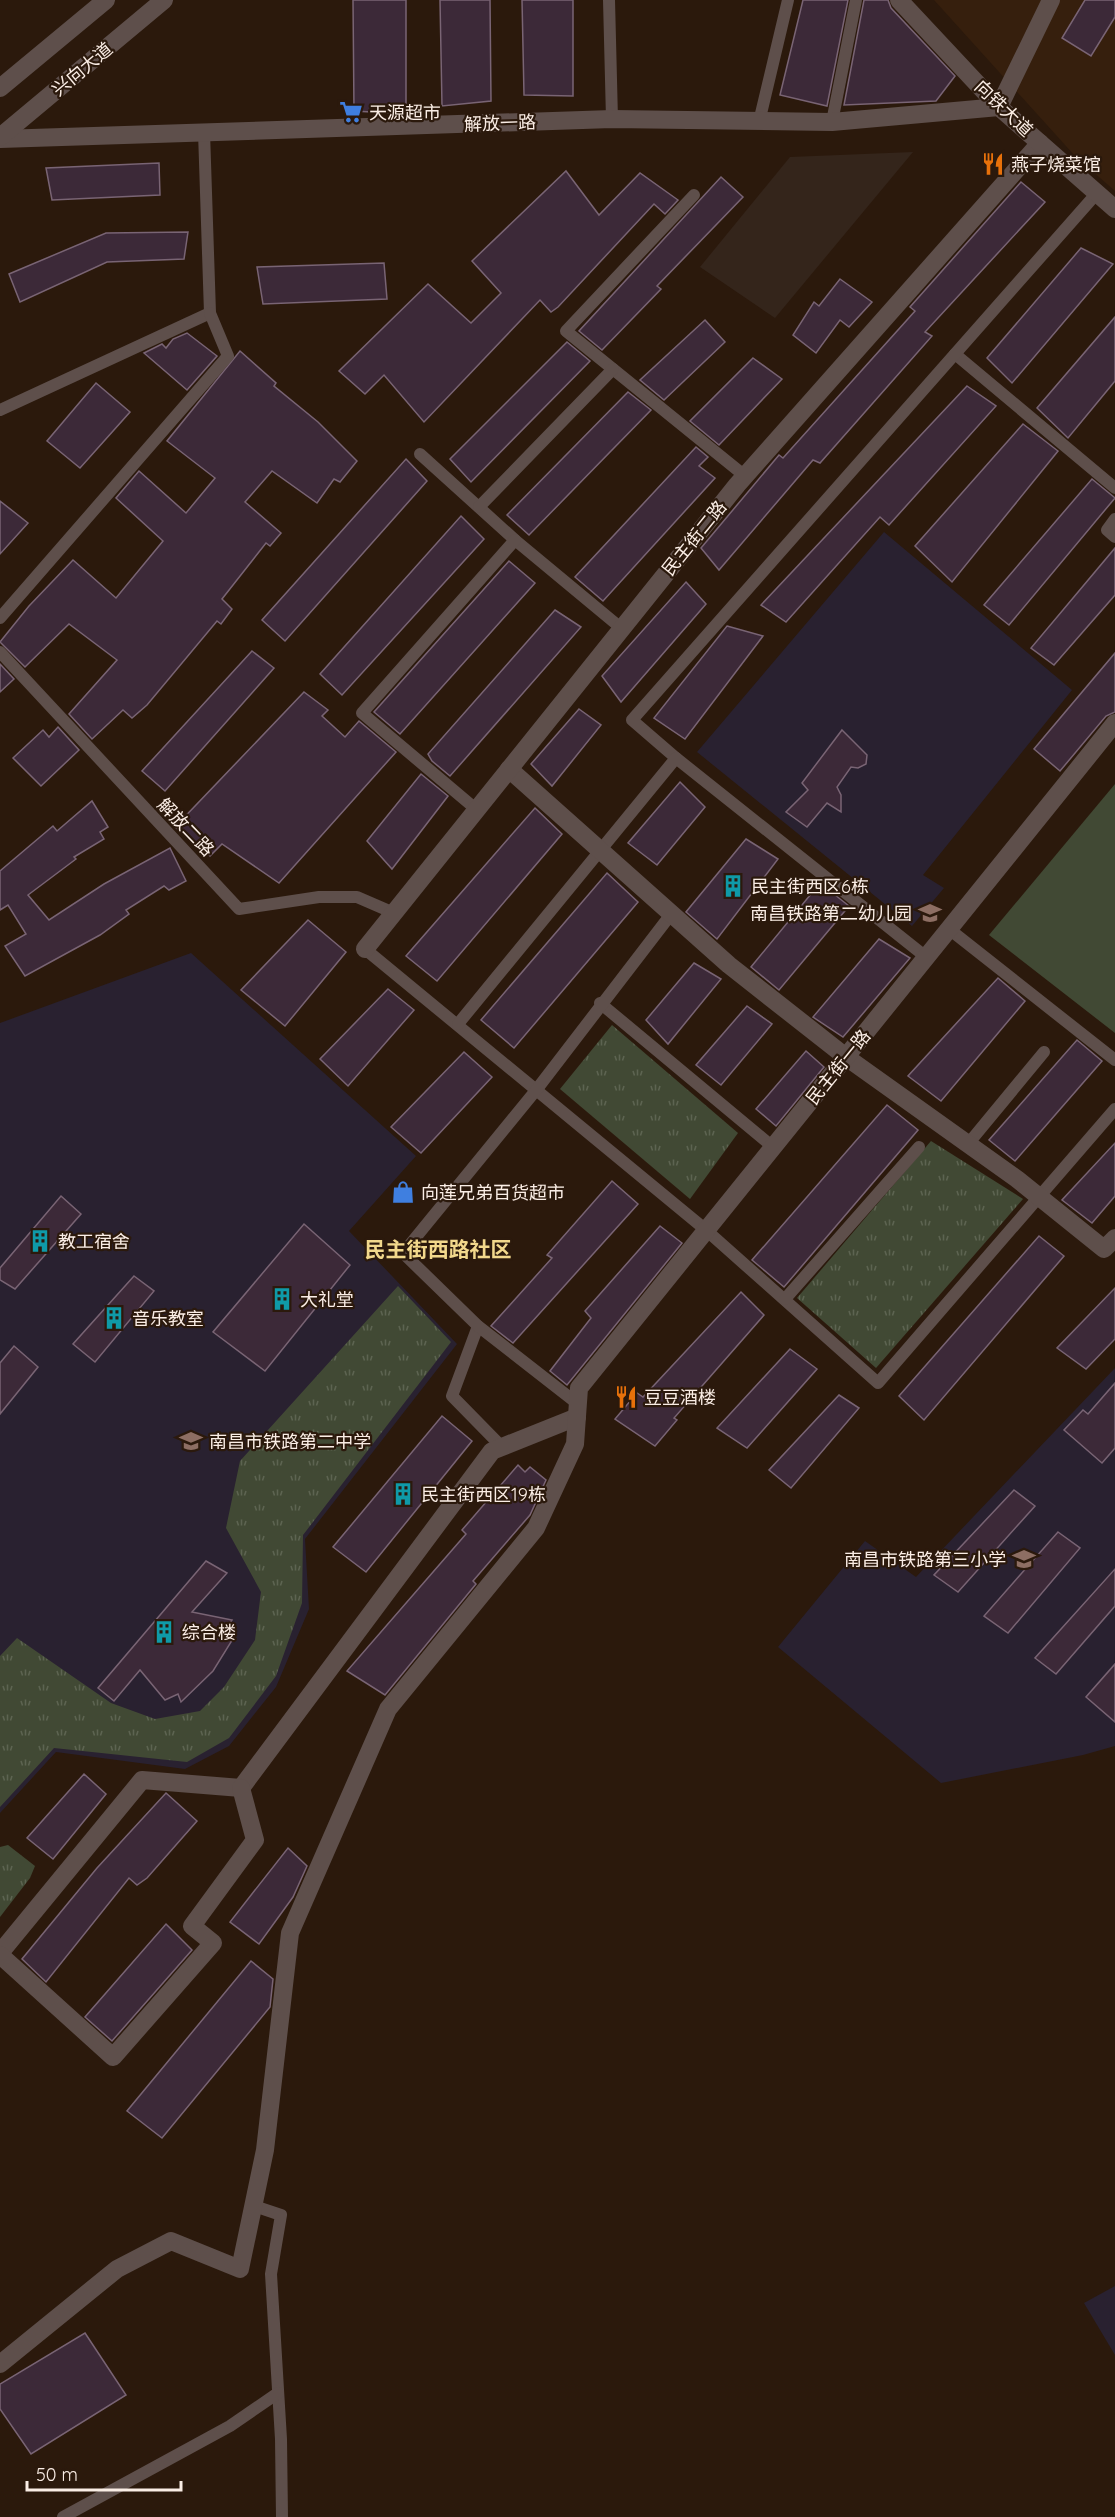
<svg xmlns="http://www.w3.org/2000/svg" width="1115" height="2517" font-family="Quicksand,'Noto Sans SC',sans-serif">
<defs>
<pattern id="park-tufts" width="24" height="20" patternUnits="userSpaceOnUse" patternTransform="scale(1.5)"><rect width="24" height="20" fill="#414934"/><path d="M3 7l-1-3M5 7V3M7 7l1-3M15 17l-1-3M17 17v-4M19 17l1-3" fill="none" stroke="#5d6451"/></pattern>
</defs>
<rect width="100%" height="100%" fill="#2b190c"/>
<polygon fill="#34251b" points="913,152 775,318 700,267 790,157"/>
<g fill="#292130">
<polygon points="884,532 1072,690 923,875 944,888 912,926 697,752"/>
<polygon points="191,953 416,1156 349,1231 457,1344 305,1539 309,1609 276,1687 229,1746 185,1769 56,1752 0,1813 0,1023"/>
<polygon points="1115,1368 1115,1746 1083,1755 941,1783 778,1647 865,1541 916,1577"/>
<polygon points="1115,2286 1115,2355 1084,2303"/>
</g>
<polygon fill="#361f0d" points="934,0 1115,0 1115,191 1075,156"/>
<polygon fill="#414934" points="1115,784 1115,1033 989,935"/>
<g fill="url(#park-tufts)">
<polygon points="612,1025 738,1133 690,1199 560,1089"/>
<polygon points="931,1141 1023,1199 876,1368 797,1298"/>
<polygon points="398,1286 451,1342 303,1535 302,1603 276,1676 229,1738 187,1762 54,1748 0,1807 0,1656 17,1638 111,1703 155,1719 200,1711 224,1687 255,1640 261,1592 226,1528 240,1461"/>
<polygon points="8,1845 35,1866 30,1878 0,1917 0,1847"/>
</g>
<g fill="#3c2938" stroke="#796474" stroke-width="1.5">
<polygon points="353,0 406,0 406,114 354,111"/>
<polygon points="440,0 490,0 491,101 442,106"/>
<polygon points="522,0 573,0 573,96 524,95"/>
<polygon points="803,0 848,0 827,106 780,95"/>
<polygon points="864,0 888,0 891,8 955,76 936,101 844,105"/>
<polygon points="1085,0 1115,0 1115,17 1091,56 1062,38"/>
<polygon points="159,163 160,195 52,200 46,168"/>
<polygon points="566,171 599,215 640,173 678,200 665,214 654,204 558,307 551,312 540,300 424,422 384,375 365,394 339,371 428,284 471,323 501,293 472,261"/>
<polygon points="721,177 743,197 657,286 661,289 602,350 579,331"/>
<polygon points="1021,182 1045,202 925,332 932,336 820,463 813,460 719,570 701,548 779,455 783,458 915,311 910,307"/>
<polygon points="188,232 184,259 107,262 20,302 9,274 106,233"/>
<polygon points="1081,248 1113,264 1012,383 987,358"/>
<polygon points="384,263 387,299 263,304 257,267"/>
<polygon points="840,279 872,302 849,327 840,320 816,353 793,335 814,302 819,306"/>
<polygon points="1115,317 1115,381 1068,438 1037,408"/>
<polygon points="705,320 725,342 664,400 640,380"/>
<polygon points="187,333 217,356 187,390 144,353 162,344 166,348 173,339"/>
<polygon points="567,342 590,361 471,482 450,459"/>
<polygon points="240,351 276,383 274,386 318,422 357,461 340,482 334,479 317,503 272,471 245,502 281,533 270,546 266,543 222,599 232,609 221,624 217,621 147,705 132,718 123,710 92,739 69,714 117,660 69,624 25,667 0,642 29,606 73,560 116,598 163,541 116,498 139,471 186,513 215,478 167,441"/>
<polygon points="753,358 782,379 719,445 690,421"/>
<polygon points="96,383 130,412 80,468 47,441"/>
<polygon points="967,386 996,406 889,525 880,517 786,622 761,605"/>
<polygon points="628,392 651,410 529,535 507,515"/>
<polygon points="1023,424 1058,451 952,582 915,546"/>
<polygon points="696,447 708,457 699,466 715,478 603,601 575,577"/>
<polygon points="406,459 427,481 285,641 262,620"/>
<polygon points="1092,479 1115,498 1009,625 984,605"/>
<polygon points="0,501 28,523 0,554"/>
<polygon points="461,516 484,539 342,695 320,674"/>
<polygon points="1115,548 1115,595 1054,665 1031,648"/>
<polygon points="509,561 535,583 400,734 374,712"/>
<polygon points="686,582 706,604 621,702 602,676"/>
<polygon points="555,610 581,627 450,776 432,761 428,754"/>
<polygon points="727,626 763,636 685,739 654,718"/>
<polygon points="252,651 274,668 165,791 142,771"/>
<polygon points="1115,653 1115,712 1106,716 1060,771 1034,749"/>
<polygon points="0,664 14,679 0,692"/>
<polygon points="304,692 328,710 322,716 345,737 359,721 396,752 279,883 222,844 210,856 175,827"/>
<polygon points="579,709 601,725 552,786 531,764"/>
<polygon points="58,727 79,750 41,786 13,758 43,730 49,737"/>
<polygon points="842,730 867,755 866,764 858,768 851,767 837,787 841,795 841,812 827,803 807,827 786,812 808,790 802,783"/>
<polygon points="421,774 448,796 392,869 367,841"/>
<polygon points="680,782 705,807 657,865 628,843"/>
<polygon points="92,801 108,827 100,832 104,839 74,857 76,859 28,895 49,920 104,884 170,848 186,881 169,890 164,886 126,910 129,914 100,935 25,976 5,946 26,934 8,905 0,910 0,871 53,826 57,831"/>
<polygon points="535,808 562,834 437,981 406,956"/>
<polygon points="746,839 778,859 717,939 686,912"/>
<polygon points="607,873 638,902 514,1048 481,1020"/>
<polygon points="820,883 849,906 779,990 751,967"/>
<polygon points="308,920 346,952 285,1026 241,990"/>
<polygon points="879,939 910,958 843,1037 813,1017"/>
<polygon points="694,963 721,979 668,1044 646,1020"/>
<polygon points="998,978 1025,1001 941,1101 908,1076"/>
<polygon points="388,989 414,1010 348,1086 320,1059"/>
<polygon points="747,1006 772,1024 721,1085 696,1065"/>
<polygon points="1077,1040 1102,1061 1015,1161 989,1140"/>
<polygon points="806,1051 824,1067 776,1126 756,1109"/>
<polygon points="464,1052 492,1077 421,1153 391,1127"/>
<polygon points="887,1105 918,1130 784,1287 752,1260"/>
<polygon points="1115,1143 1115,1196 1092,1223 1062,1200"/>
<polygon points="612,1181 638,1204 513,1343 491,1326 552,1258 547,1255"/>
<polygon points="61,1196 81,1214 15,1289 0,1280 0,1268"/>
<polygon points="304,1224 350,1265 265,1371 213,1332"/>
<polygon points="660,1226 682,1243 567,1385 550,1371 591,1318 585,1311"/>
<polygon points="1039,1236 1064,1256 924,1420 899,1396"/>
<polygon points="134,1276 154,1291 95,1362 73,1344"/>
<polygon points="1115,1288 1115,1339 1086,1369 1057,1348"/>
<polygon points="741,1292 764,1315 674,1418 677,1420 655,1446 615,1419 637,1393 643,1397"/>
<polygon points="14,1346 38,1367 0,1414 0,1363"/>
<polygon points="790,1349 817,1369 747,1448 717,1428"/>
<polygon points="1115,1383 1115,1448 1102,1463 1064,1430 1083,1410 1088,1414"/>
<polygon points="839,1395 859,1408 791,1488 769,1470"/>
<polygon points="442,1416 472,1441 366,1572 333,1547"/>
<polygon points="518,1465 525,1472 530,1467 546,1480 530,1515 473,1581 476,1584 385,1695 347,1671 466,1534 462,1530"/>
<polygon points="1014,1490 1035,1506 958,1592 934,1575"/>
<polygon points="1058,1532 1080,1548 1008,1633 984,1616"/>
<polygon points="206,1561 227,1573 192,1612 232,1620 225,1630 236,1634 213,1671 181,1702 178,1694 165,1700 140,1670 114,1701 98,1688"/>
<polygon points="1115,1569 1115,1606 1056,1674 1035,1658"/>
<polygon points="1115,1664 1115,1722 1086,1697"/>
<polygon points="84,1774 106,1794 53,1859 27,1838"/>
<polygon points="166,1793 197,1821 147,1878 137,1885 129,1878 46,1982 22,1959 97,1868"/>
<polygon points="288,1848 307,1866 293,1897 259,1944 230,1922"/>
<polygon points="166,1924 192,1950 112,2041 85,2017"/>
<polygon points="251,1961 273,1979 270,2007 162,2138 127,2111"/>
<polygon points="85,2333 126,2395 31,2454 0,2409 0,2384"/>
</g>
<g fill="none" stroke-linecap="round" stroke-linejoin="round">
<g stroke="#5e4f4b" stroke-width="12">
<polyline points="609,0 612,119"/>
<polyline points="759,122 788,0"/>
<polyline points="832,122 856,0"/>
<polyline points="694,195 566,331 745,476"/>
<polyline points="955,354 1115,488"/>
<polyline points="0,410 210,313 204,132"/>
<polyline points="420,454 515,540 621,628"/>
<polyline points="479,507 613,369"/>
<polyline points="1115,519 1107,530 1115,537"/>
<polyline points="0,618 228,356 210,313"/>
<polyline points="0,652 239,909 319,897 357,897 394,913"/>
<polyline points="676,758 632,720 1097,193"/>
<polyline points="477,810 362,713 515,540"/>
<polyline points="949,929 1115,1060"/>
<polyline points="365,949 706,1230 878,1383 1115,1109"/>
<polyline points="600,1003 773,1147"/>
<polyline points="458,1024 676,758 926,957"/>
<polyline points="968,1144 1044,1052"/>
<polyline points="785,1299 919,1147"/>
<polyline points="478,1326 452,1396 502,1447"/>
<polyline points="578,1404 478,1326 403,1253 537,1089 672,913"/>
<polyline points="254,2206 281,2215 271,2274 281,2439 282,2517"/>
<polyline points="63,2517 230,2426 278,2393"/>
</g>
<g stroke="#5e4f4b" stroke-width="18">
<polyline points="0,139 612,119 832,122 999,107 1051,0"/>
<polyline points="509,769 729,965 846,1057 1017,1179 1104,1249 1115,1238"/>
<polyline points="365,949 737,485 1040,143"/>
<polyline points="241,1788 492,1451 577,1417"/>
<polyline points="0,1953 142,1780 241,1788"/>
<polyline points="0,1955 113,2057 213,1943 192,1926 255,1840 241,1788"/>
<polyline points="0,2364 117,2269 171,2241 240,2269 265,2150 290,1933 388,1709 536,1528 575,1444 579,1388 1115,723"/>
</g>
<g stroke="#5e4f4b" stroke-width="18">
<polyline points="899,0 999,107 1115,209"/>
<polyline points="0,88 106,0"/>
<polyline points="0,137 164,0"/>
</g>
</g>
<defs>
<g id="supermarket-bare" transform="scale(1.8)"><path d="M-6-5.5h2.5l.6 2H6L4.5 2H-2.5L-4.4-4H-6ZM-1.5 3.2a1.3 1.3 0 1 0 .1 0ZM3 3.2a1.3 1.3 0 1 0 .1 0Z" fill="#3f7fe0" stroke="#2b190c" stroke-width="2.5" paint-order="stroke"/></g>
<g id="restaurant-bare" transform="scale(1.8)"><path d="M-5-6h1v4h1v-4h1v4h1v-4h1v5L-1.5 .5V6h-2V.5L-5-1ZM5-6V6H3V1.5H1.5Q1.5-4 5-6Z" fill="#e8710a" stroke="#2b190c" stroke-width="2.5" paint-order="stroke"/></g>
<g id="building-bare" transform="scale(1.8)"><path d="M-4-6H4V6H1V3H-1V6H-4ZM-2.5-4.3h1.7v1.8h-1.7ZM.8-4.3h1.7v1.8H.8ZM-2.5-1h1.7V.8h-1.7ZM.8-1h1.7V.8H.8Z" fill="#0f9aa8" stroke="#2b190c" stroke-width="2.5" paint-order="stroke"/></g>
<g id="school-bare" transform="scale(1.8)"><path d="M0-5L7-2L0 1L-7-2ZM-4 1L0 2.5L4 1V4Q0 6-4 4Z" fill="#8d6e63" stroke="#2b190c" stroke-width="2.5" paint-order="stroke"/></g>
<g id="shop-bare" transform="scale(1.8)"><path d="M-5-2.5h2.3a2.7 3.5 0 0 1 5.4 0H5L5.5 6h-11ZM-1.5-2.5h3a1.5 2.3 0 0 0-3 0Z" fill="#3f7fe0" stroke="#2b190c" stroke-width="2.5" paint-order="stroke"/></g>
</defs>
<g fill-rule="evenodd">
<use href="#supermarket-bare" x="351" y="112"/>
<use href="#restaurant-bare" x="993" y="164"/>
<use href="#building-bare" x="733" y="886"/>
<use href="#school-bare" x="930" y="913"/>
<use href="#shop-bare" x="403" y="1192"/>
<use href="#building-bare" x="40" y="1241"/>
<use href="#building-bare" x="282" y="1299"/>
<use href="#building-bare" x="114" y="1318"/>
<use href="#restaurant-bare" x="626" y="1397"/>
<use href="#school-bare" x="191" y="1441"/>
<use href="#building-bare" x="403" y="1494"/>
<use href="#school-bare" x="1024" y="1559"/>
<use href="#building-bare" x="164" y="1632"/>
</g>
<g text-anchor="middle" dominant-baseline="central" stroke-width="4.5" stroke-linejoin="round" paint-order="stroke">
<g font-size="18" fill="#faede5" stroke="#2b190c">
<text transform="translate(82 69) rotate(-40)">兴向大道</text>
<text transform="translate(1004 108) rotate(44)">向铁大道</text>
<text transform="translate(500 123) rotate(-2)">解放一路</text>
<text transform="translate(694 538) rotate(-51)">民主街二路</text>
<text transform="translate(186 827) rotate(46)">解放二路</text>
<text transform="translate(838 1067) rotate(-51)">民主街一路</text>
</g>
<g font-size="18" fill="#faede5" stroke="#2b190c" text-anchor="start">
<text x="369" y="112">天源超市</text>
<text x="1011" y="164">燕子烧菜馆</text>
<text x="751" y="886">民主街西区6栋</text>
<text x="912" y="913" text-anchor="end">南昌铁路第二幼儿园</text>
<text x="421" y="1192">向莲兄弟百货超市</text>
<text x="58" y="1241">教工宿舍</text>
<text x="300" y="1299">大礼堂</text>
<text x="132" y="1318">音乐教室</text>
<text x="644" y="1397">豆豆酒楼</text>
<text x="209" y="1441">南昌市铁路第二中学</text>
<text x="421" y="1494">民主街西区19栋</text>
<text x="1006" y="1559" text-anchor="end">南昌市铁路第三小学</text>
<text x="182" y="1632">综合楼</text>
</g>
<g font-size="21" font-weight="bold" fill="#f2d88c" stroke="#2b190c">
<text x="438" y="1249">民主街西路社区</text>
</g>
</g>
<path d="M27 2481v9h154v-9" fill="none" stroke="#faede5" stroke-width="3"/>
<text x="36" y="2481" font-size="18" fill="#faede5" stroke="#2b190c" stroke-width="4.5" paint-order="stroke">50 m</text>
</svg>
